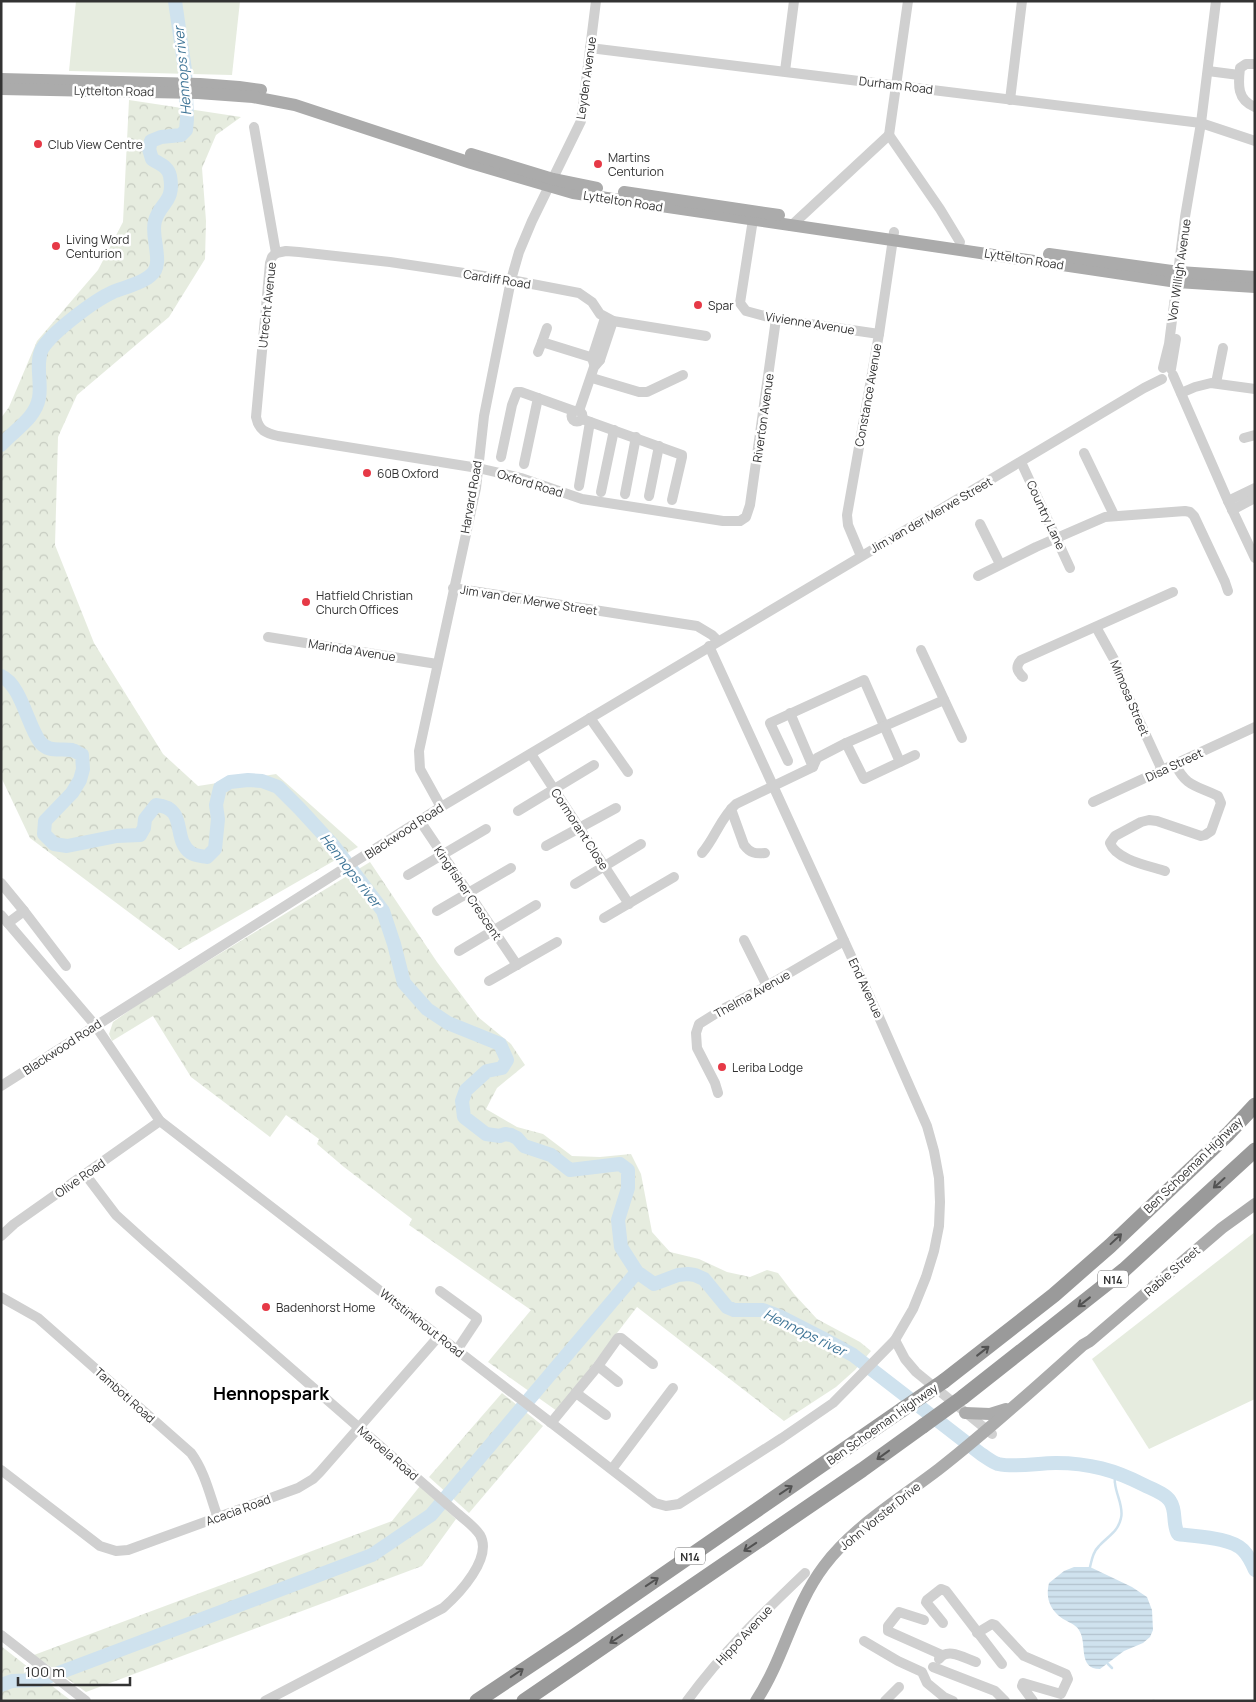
<svg xmlns="http://www.w3.org/2000/svg" width="1256" height="1702" font-family="Manrope,sans-serif">
<defs>
<pattern id="park-crowns" width="20" height="18" patternUnits="userSpaceOnUse" patternTransform="scale(1.25)"><rect width="20" height="18" fill="#e6ecdf"/><path d="M2 6a3 3 0 1 1 6 0M12 15a3 3 0 1 1 6 0" fill="none" stroke="#c6cbc0"/></pattern>
<pattern id="water-rules" width="6" height="5" patternUnits="userSpaceOnUse" patternTransform="scale(1.25)"><rect width="6" height="5" fill="#cfe2ee"/><path d="M0 2.5h6" fill="none" stroke="#b2c2cd"/></pattern>
</defs>
<rect width="100%" height="100%" fill="#fff"/>
<g fill="#e6ecdf">
<polygon points="76,1 240,1 232,75 69,71"/>
<polygon points="1255,1232 1255,1399 1149,1449 1092,1359"/>
</g>
<g fill="url(#park-crowns)">
<polygon points="129,100 241,117 216,135 202,168 206,221 205,259 169,317 77,395 58,437 55,545 94,643 163,754 198,786 276,774 358,847 179,950 30,838 1,777 1,418 9,407 37,341 98,270 123,222"/>
<polygon points="370,862 437,962 478,1017 511,1044 525,1065 497,1088 486,1109 517,1127 543,1134 572,1156 600,1157 631,1154 641,1174 652,1232 670,1252 699,1259 727,1272 750,1277 767,1270 778,1273 794,1294 817,1319 860,1342 871,1351 855,1370 836,1387 784,1421 637,1307 557,1411 488,1362 531,1310 409,1225 412,1219 344,1167 317,1144 319,1139 286,1115 270,1137 191,1077 153,1016 112,1041 109,1034 113,1022 144,1000"/>
<polygon points="502,1393 543,1426 469,1513 429,1477"/>
<polygon points="420,1486 456,1519 422,1566 86,1692 34,1655 392,1521"/>
<polygon points="1,1646 65,1696 72,1701 1,1701"/>
</g>
<path fill="url(#water-rules)" d="M1074,1567h16l42,20 15,10 5,13 1,20 -3,7 -7,6 -19,8 -24,18c-22,0 -13,-24 -20,-37 -3,-7 -10,-9 -15,-12 -14,-8 -20,-21 -16,-37l15,-12z"/>
<g fill="none" stroke-linecap="round" stroke-linejoin="round">
<g stroke="#cfe2ee" stroke-width="2.5">
<path d="M1090,1567c2,-8 3,-15 9,-21 9,-10 19,-14 22,-28 3,-11 -5,-23 -6,-35 -1,-3 1,-8 1,-12"/>
<polyline points="1108,1664 1112,1668"/>
<polyline points="1153,1701 1154,1701"/>
</g>
<g stroke="#cfe2ee" stroke-width="14">
<path d="M1,445c13,-15 34,-26 38,-47 3,-15 -4,-35 3,-49 10,-17 53,-49 71,-57 10,-4 30,-9 38,-17 14,-11 -1,-39 4,-54 5,-19 20,-18 15,-45 -2,-10 -11,-12 -18,-17l-3,-10 2,-8 10,-4 20,-2 5,-5 1,-11 -2,-49 -10,-69"/>
<path d="M1,676c20,9 26,48 39,66 9,11 20,6 32,8 4,1 7,4 10,5l1,14 -3,11 -8,13 -27,28 -1,13 10,10 13,2 50,-10 23,-1 4,-7 1,-9 11,-14c33,3 15,34 35,48 4,3 11,3 16,4l8,-8 3,-30 -2,-14 4,-17 10,-6 18,-2 14,1 16,6 21,21 34,37 50,66 11,33 10,39 23,26 21,14 52,21 7,16 -5,8 -15,3 -21,19 -4,11 2,16 22,17 14,2 5,-2 6,1 6,3 7,8 27,9 19,15 50,-6 8,6v18l-10,32 3,27 16,25 17,12 24,-9 10,-1 7,1 9,4 23,28 7,3h29l16,6 43,22 31,17 128,99c5,3 11,8 17,10 19,4 39,-1 58,-1 33,0 59,7 88,22 8,4 22,9 26,16 7,10 2,22 8,33 18,3 52,3 65,16 6,6 9,13 12,20"/>
<polyline points="1,1685 12,1681 40,1680 372,1555 431,1515 637,1272"/>
</g>
<g stroke="#d0d0d0" stroke-width="10">
<polyline points="590,48 1201,123 1255,141"/>
<path d="M1255,64h-9l-6,4c-2,17 -3,32 15,39"/>
<polyline points="785,71 794,1"/>
<polyline points="1208,71 1239,75"/>
<polyline points="1010,100 1022,1"/>
<polyline points="254,127 276,253"/>
<polyline points="889,135 908,1"/>
<polyline points="889,135 940,209 960,242"/>
<polyline points="754,213 740,303 746,311 776,319 879,334"/>
<polyline points="791,226 889,135"/>
<path d="M276,253l-4,4 -2,6 -14,154c3,14 10,16 22,19l200,32 43,10 61,21 141,22h17l6,-4 4,-12 26,-186"/>
<polyline points="276,253 286,251 299,252 390,262 511,280 579,293 592,302 600,314 613,321 706,336"/>
<polyline points="547,328 542,342 600,360"/>
<polyline points="538,352 542,342"/>
<polyline points="594,364 592,358 605,318"/>
<polyline points="1163,368 1169,344 1185,217 1201,123 1216,1"/>
<polyline points="1171,369 1176,339"/>
<polyline points="1173,375 1228,501 1255,558"/>
<polyline points="592,378 639,392 647,392 683,375"/>
<polyline points="1216,383 1223,348"/>
<polyline points="1181,393 1195,387 1211,383 1255,389"/>
<circle cx="577" cy="416" r="5.5"/>
<polyline points="579,411 594,367 600,360 613,321"/>
<polyline points="582,419 682,455 682,457 672,500"/>
<polyline points="1244,438 1255,435"/>
<polyline points="1084,453 1114,515"/>
<polyline points="501,457 512,405 517,392 521,392 574,411"/>
<polyline points="1021,462 1070,568"/>
<polyline points="524,464 538,398"/>
<polyline points="579,486 590,422"/>
<polyline points="601,492 614,430"/>
<polyline points="625,494 636,437"/>
<polyline points="649,496 659,446"/>
<polyline points="1228,501 1255,488"/>
<polyline points="1232,510 1255,498"/>
<polyline points="980,524 1000,564"/>
<polyline points="861,556 848,525 847,515 879,334 894,232"/>
<polyline points="978,576 1036,547 1105,517 1185,511 1190,512 1194,516 1225,582 1228,591"/>
<polyline points="453,588 697,626 712,635 718,641"/>
<polyline points="1096,627 1116,663 1121,681 1162,770"/>
<polyline points="268,637 437,664"/>
<polyline points="921,650 962,738"/>
<path d="M1023,677c-6,-6 -8,-10 -2,-17l152,-68"/>
<polyline points="790,713 813,767"/>
<polyline points="590,718 628,772"/>
<polyline points="846,743 864,779 915,755"/>
<polyline points="531,754 629,904"/>
<polyline points="788,761 770,723 864,680 900,762"/>
<polyline points="1093,802 1255,727"/>
<polyline points="441,807 420,769 419,751 476,488 484,416 511,280 519,252 532,221 581,121 596,1"/>
<path d="M731,809l13,36c6,8 11,9 21,8"/>
<polyline points="518,811 594,765"/>
<polyline points="420,821 517,965"/>
<polyline points="546,846 616,808"/>
<path d="M702,853c13,-15 19,-36 34,-49l77,-37 4,-9 29,-15 98,-43"/>
<path d="M1165,871c-15,-5 -49,-11 -55,-28l5,-7 26,-14 8,-2 8,1 44,15 4,-1 6,-4 10,-28 -3,-7c-22,-11 -31,-8 -43,-32"/>
<polyline points="408,875 486,829"/>
<polyline points="1,883 24,911 8,923"/>
<polyline points="575,884 641,844"/>
<polyline points="24,911 66,966"/>
<polyline points="437,911 511,868"/>
<polyline points="1,915 95,1025 160,1121 655,1503 666,1506 679,1504 782,1438 833,1403 895,1340 913,1309 926,1277 934,1251 939,1226 940,1202 939,1178 934,1151 927,1126 879,1017 709,646"/>
<polyline points="604,918 674,877"/>
<polyline points="744,940 767,986"/>
<polyline points="459,951 536,905"/>
<polyline points="489,981 557,942"/>
<polyline points="1,1086 441,807 1144,388 1162,379"/>
<polyline points="718,1093 715,1083 697,1048 696,1033 699,1024 723,1009 767,986 844,941"/>
<path d="M85,1174l31,41 31,28 310,270c7,6 17,13 23,22 13,23 -21,59 -37,73l-178,93"/>
<polyline points="1,1236 14,1224 160,1121"/>
<polyline points="440,1291 477,1318 477,1320 457,1350"/>
<path d="M1,1297l37,21 153,135c14,19 19,43 27,65"/>
<polyline points="895,1340 905,1359 916,1372 992,1434"/>
<polyline points="598,1366 618,1382"/>
<polyline points="576,1393 606,1415"/>
<polyline points="551,1423 598,1366 618,1338 621,1338 653,1364"/>
<polyline points="612,1469 673,1388"/>
<polyline points="1,1470 100,1546 116,1551 128,1550 298,1488 313,1479 320,1472 439,1336"/>
<polyline points="924,1620 899,1612 888,1626 888,1631 942,1655"/>
<polyline points="943,1623 926,1602 927,1600 941,1589 946,1591 1002,1664"/>
<polyline points="977,1633 992,1624 995,1625 1024,1656 1066,1674 1068,1679 1061,1694 1023,1683 1022,1686 1033,1701"/>
<polyline points="1,1635 86,1701"/>
<polyline points="864,1641 898,1661 922,1672 927,1683 944,1697 953,1701"/>
<path d="M939,1659c9,-12 25,-1 37,3"/>
<polyline points="933,1667 995,1691 1005,1701"/>
<path d="M687,1701c34,-47 76,-88 118,-128"/>
<polyline points="885,1701 899,1687"/>
</g>
<g stroke="#ababab" stroke-width="12">
<polyline points="1,79 200,84 239,87 261,90"/>
<polyline points="1,89 198,93 253,97 295,105 471,163 573,193 1177,282 1255,287"/>
<polyline points="471,154 553,179 597,188"/>
<polyline points="624,192 779,215"/>
<polyline points="1049,254 1179,272 1255,277"/>
<polyline points="965,1413 990,1414 1006,1409"/>
<path d="M756,1701c28,-42 37,-94 68,-135 30,-40 76,-67 115,-97 50,-39 97,-82 144,-124l7,-4 132,-113 33,-24"/>
</g>
<g stroke="#9a9a9a" stroke-width="15">
<polyline points="944,1381 1054,1295 1110,1246 1228,1134 1255,1105"/>
<polyline points="963,1397 1124,1270 1255,1150"/>
<polyline points="477,1701 573,1637 903,1409"/>
<polyline points="524,1701 862,1470 923,1426"/>
</g>
<g stroke="#9a9a9a" stroke-width="15">
<polyline points="903,1409 944,1381"/>
<polyline points="923,1426 963,1397"/>
</g>
</g>
<defs><path id="oneway-shaft" d="M-6 0H5M1.5-3L5.5 0L1.5 3" fill="none" stroke-width="1.6" stroke-linecap="round" stroke-linejoin="round" transform="scale(1.25)"/></defs>
<g stroke="#525252">
<use href="#oneway-shaft" transform="translate(1219 1183) rotate(138)"/>
<use href="#oneway-shaft" transform="translate(1116 1239) rotate(-43)"/>
<use href="#oneway-shaft" transform="translate(1084 1302) rotate(142)"/>
<use href="#oneway-shaft" transform="translate(983 1351) rotate(-38)"/>
<use href="#oneway-shaft" transform="translate(883 1455) rotate(144)"/>
<use href="#oneway-shaft" transform="translate(786 1490) rotate(-34)"/>
<use href="#oneway-shaft" transform="translate(750 1547) rotate(146)"/>
<use href="#oneway-shaft" transform="translate(652 1582) rotate(-34)"/>
<use href="#oneway-shaft" transform="translate(616 1639) rotate(146)"/>
<use href="#oneway-shaft" transform="translate(517 1673) rotate(-34)"/>
</g>
<g fill="#e63946" stroke="#fff" stroke-width="2">
<circle cx="38" cy="144" r="5"/>
<circle cx="598" cy="164" r="5"/>
<circle cx="56" cy="246" r="5"/>
<circle cx="698" cy="305" r="5"/>
<circle cx="367" cy="473" r="5"/>
<circle cx="306" cy="602" r="5"/>
<circle cx="722" cy="1067" r="5"/>
<circle cx="266" cy="1307" r="5"/>
</g>
<g text-anchor="middle" dominant-baseline="central" stroke-width="5" stroke-linejoin="round" paint-order="stroke">
<g fill="#fff" stroke="#707070" stroke-width="1">
<rect x="1098" y="1270.5" width="30" height="17" rx="4"/>
<rect x="675" y="1547.5" width="30" height="17" rx="4"/>
</g>
<g font-size="11" font-weight="bold" fill="#333">
<text x="1113" y="1279">N14</text>
<text x="690" y="1556">N14</text>
</g>
<g font-size="12" fill="#333" stroke="#fff">
<text transform="translate(586 78) rotate(-82)">Leyden Avenue</text>
<text transform="translate(896 85) rotate(7)">Durham Road</text>
<text transform="translate(114 91) rotate(1)">Lyttelton Road</text>
<text transform="translate(623 201) rotate(9)">Lyttelton Road</text>
<text transform="translate(1024 259) rotate(9)">Lyttelton Road</text>
<text transform="translate(1179 270) rotate(-82)">Von Willigh Avenue</text>
<text transform="translate(497 279) rotate(9)">Cardiff Road</text>
<text transform="translate(267 305) rotate(-84)">Utrecht Avenue</text>
<text transform="translate(810 323) rotate(9)">Vivienne Avenue</text>
<text transform="translate(868 395) rotate(-80)">Constance Avenue</text>
<text transform="translate(763 418) rotate(-82)">Riverton Avenue</text>
<text transform="translate(530 483) rotate(17)">Oxford Road</text>
<text transform="translate(471 497) rotate(-80)">Harvard Road</text>
<text transform="translate(931 515) rotate(-30)">Jim van der Merwe Street</text>
<text transform="translate(1046 515) rotate(65)">Country Lane</text>
<text transform="translate(529 600) rotate(9)">Jim van der Merwe Street</text>
<text transform="translate(352 650) rotate(9)">Marinda Avenue</text>
<text transform="translate(1130 698) rotate(67)">Mimosa Street</text>
<text transform="translate(1174 765) rotate(-25)">Disa Street</text>
<text transform="translate(580 829) rotate(57)">Cormorant Close</text>
<text transform="translate(404 831) rotate(-33)">Blackwood Road</text>
<text transform="translate(468 893) rotate(56)">Kingfisher Crescent</text>
<text transform="translate(866 988) rotate(65)">End Avenue</text>
<text transform="translate(752 994) rotate(-29)">Thelma Avenue</text>
<text transform="translate(62 1047) rotate(-33)">Blackwood Road</text>
<text transform="translate(1193 1165) rotate(-44)">Ben Schoeman Highway</text>
<text transform="translate(80 1178) rotate(-35)">Olive Road</text>
<text transform="translate(1172 1271) rotate(-41)">Rabie Street</text>
<text transform="translate(422 1323) rotate(38)">Witstinkhout Road</text>
<text transform="translate(125 1395) rotate(42)">Tamboti Road</text>
<text transform="translate(882 1424) rotate(-35)">Ben Schoeman Highway</text>
<text transform="translate(388 1453) rotate(41)">Maroela Road</text>
<text transform="translate(238 1510) rotate(-20)">Acacia Road</text>
<text transform="translate(880 1516) rotate(-39)">John Vorster Drive</text>
<text transform="translate(744 1635) rotate(-47)">Hippo Avenue</text>
</g>
<g font-size="12" fill="#333" stroke="#fff" text-anchor="start">
<text x="48" y="144">Club View Centre</text>
<text x="608" y="157">Martins<tspan x="608" dy="14">Centurion</tspan></text>
<text x="66" y="239">Living Word<tspan x="66" dy="14">Centurion</tspan></text>
<text x="708" y="305">Spar</text>
<text x="377" y="473">60B Oxford</text>
<text x="316" y="595">Hatfield Christian<tspan x="316" dy="14">Church Offices</tspan></text>
<text x="732" y="1067">Leriba Lodge</text>
<text x="276" y="1307">Badenhorst Home</text>
</g>
<g font-size="14" font-style="italic" fill="#3f7597" stroke="#fff">
<text transform="translate(182 71) rotate(-95)">Hennops river</text>
<text transform="translate(351 870) rotate(52)">Hennops river</text>
<text transform="translate(805 1332) rotate(26)">Hennops river</text>
</g>
<g font-size="18" font-weight="bold" fill="#000" stroke="#fff">
<text x="271" y="1393">Hennopspark</text>
</g>
</g>
<rect width="1256" height="1702" fill="none" stroke="#333333" stroke-width="5"/>
<path d="M18 1677v8h112v-8" fill="none" stroke="#333333" stroke-width="2.5"/>
<text x="25" y="1677" font-size="15" fill="#333333" stroke="#ffffff" stroke-width="4" paint-order="stroke">100 m</text>
</svg>
